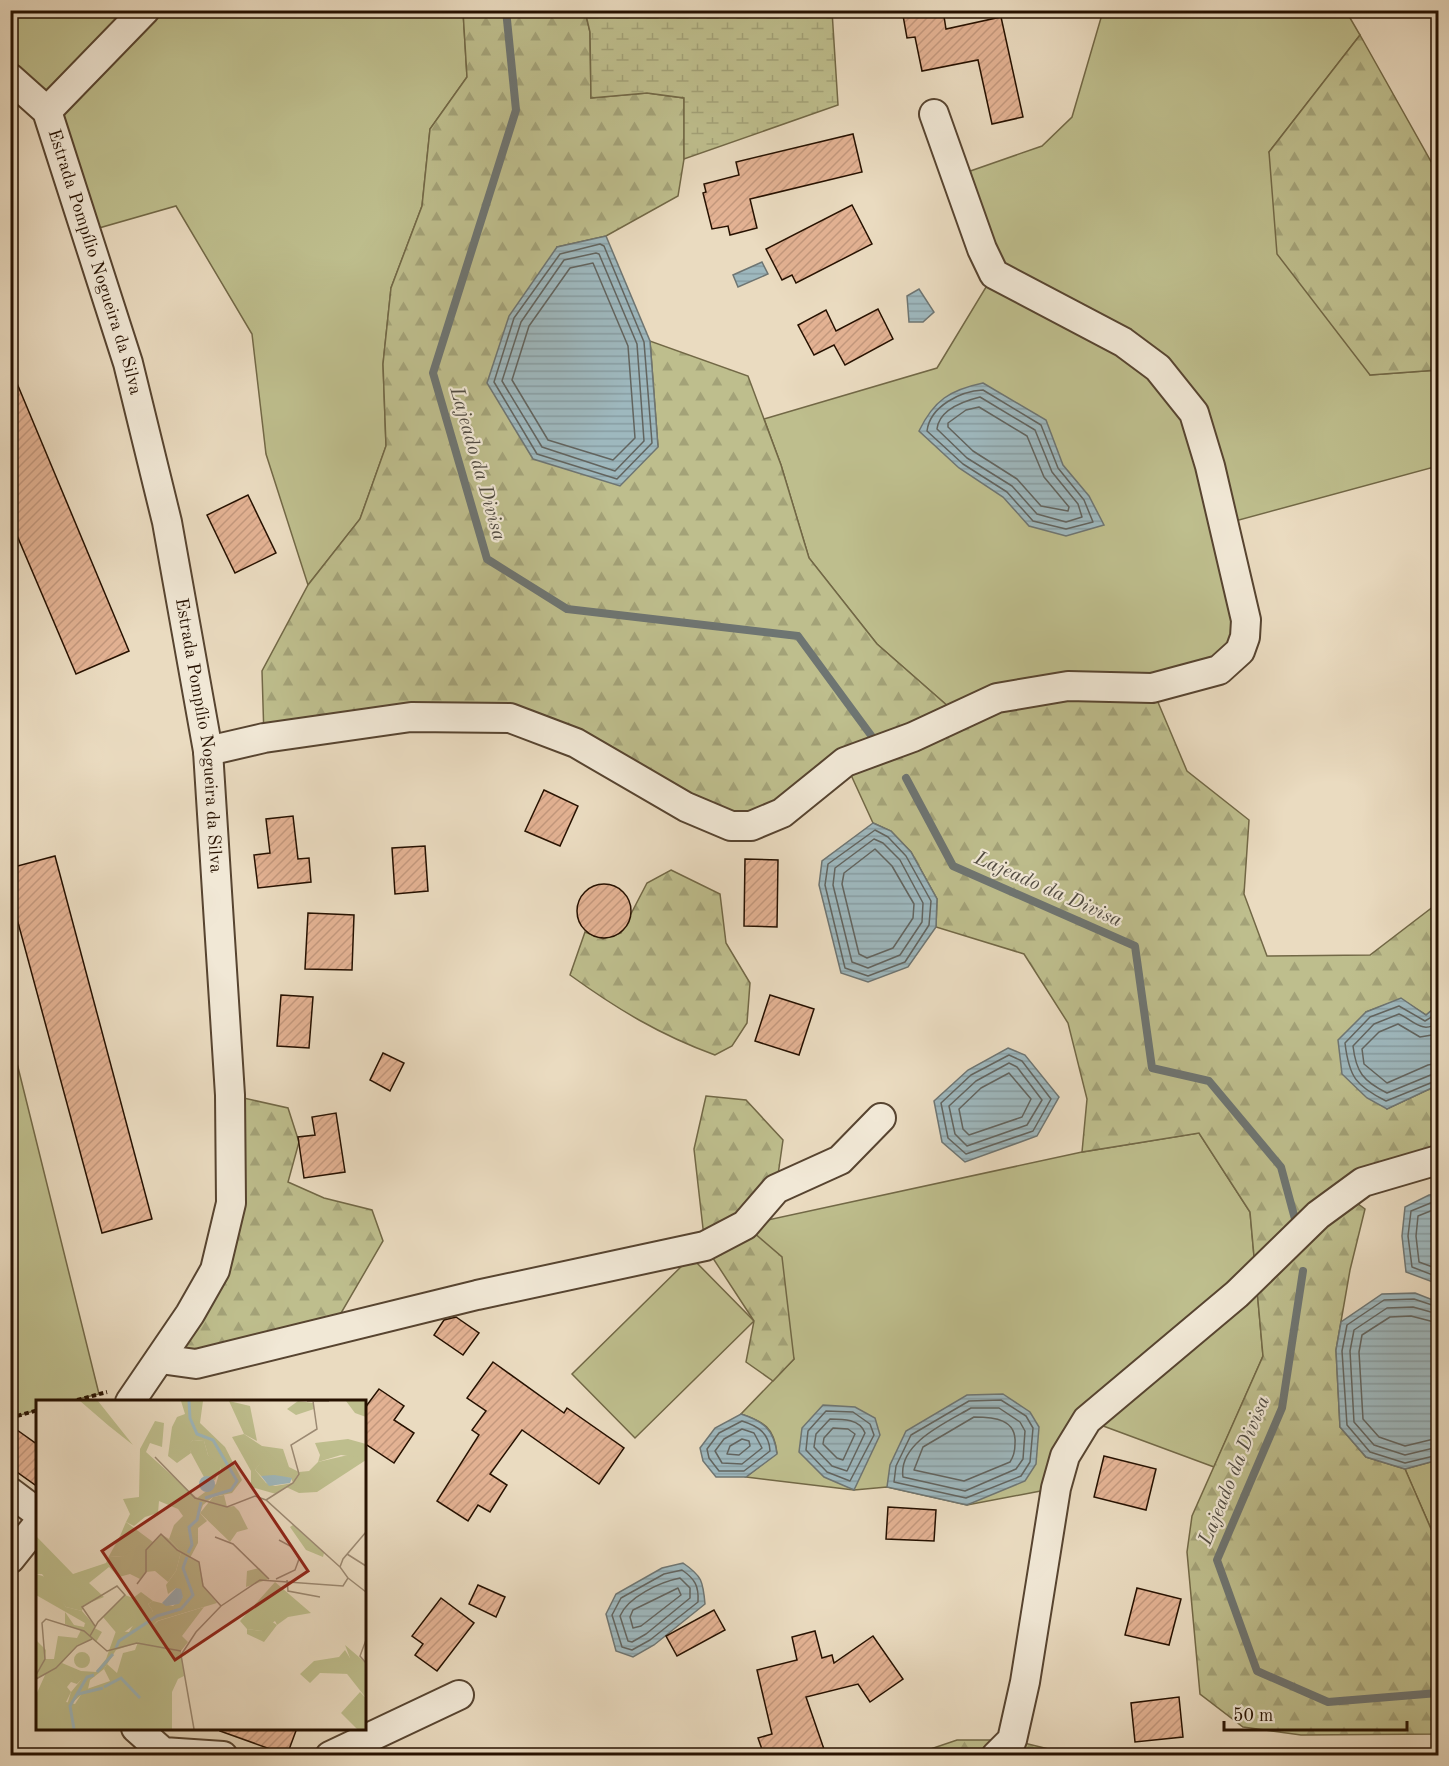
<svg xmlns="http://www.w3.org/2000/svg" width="1449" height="1766" font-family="'Old Standard TT',serif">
<defs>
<pattern id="forest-firs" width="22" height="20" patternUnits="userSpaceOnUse" patternTransform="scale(1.5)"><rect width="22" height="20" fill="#bebe8d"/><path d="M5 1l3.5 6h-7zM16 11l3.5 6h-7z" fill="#a3a278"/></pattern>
<pattern id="wetland-marsh" width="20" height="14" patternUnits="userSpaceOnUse" patternTransform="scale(1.5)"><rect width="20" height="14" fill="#bebe8d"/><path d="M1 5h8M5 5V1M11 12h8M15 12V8" fill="none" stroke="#a3a278"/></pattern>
<pattern id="water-rules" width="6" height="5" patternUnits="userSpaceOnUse" patternTransform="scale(1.5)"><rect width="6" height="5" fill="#9eb8be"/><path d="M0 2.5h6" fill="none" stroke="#889da2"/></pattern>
<pattern id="building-hatch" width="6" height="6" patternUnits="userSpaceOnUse" patternTransform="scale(1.5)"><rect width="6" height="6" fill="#e3b293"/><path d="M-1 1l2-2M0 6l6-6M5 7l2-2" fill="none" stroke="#c3987d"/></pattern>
</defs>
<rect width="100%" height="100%" fill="#eadbc0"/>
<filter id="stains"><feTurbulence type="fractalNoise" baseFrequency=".00333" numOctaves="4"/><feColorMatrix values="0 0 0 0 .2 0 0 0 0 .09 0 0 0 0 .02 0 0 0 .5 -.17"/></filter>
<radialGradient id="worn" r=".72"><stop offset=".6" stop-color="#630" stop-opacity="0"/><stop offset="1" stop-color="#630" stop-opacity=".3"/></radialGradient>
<g fill="#bebe8d" stroke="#726846" stroke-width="1.5">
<polygon points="11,11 463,11 467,77 430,129 422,206 391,288 383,364 386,446 360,519 308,585 266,454 252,334 176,206 85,232 47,111 11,78"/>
<polygon points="1103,11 1346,11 1360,35 1269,152 1370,375 1438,370 1438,466 1224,524 1246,620 1219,670 958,715 877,644 809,558 781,465 764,419 937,368 994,274 956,176 1042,146 1072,117"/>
<polygon points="11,1039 99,1394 70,1401 38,1402 37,1410 11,1418"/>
<path d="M1199,1133l51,79 13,144 -49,111 -127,-47 -31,68 -89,17 -80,-18 -33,3 -108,-13 31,-24c-3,-26 -13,-31 -36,-39l53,-55 -49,-134 337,-73z"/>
<polygon points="691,1257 754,1321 635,1438 572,1374"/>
<polygon points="1438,1460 1438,1545 1405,1469"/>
</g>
<g fill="url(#forest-firs)" stroke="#726846" stroke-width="1.5">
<polygon points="463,11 585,11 590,32 591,98 647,93 684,98 684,159 678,196 606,236 557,247 658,447 650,341 748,376 781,465 809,558 877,644 958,715 1152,688 1187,771 1249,820 1244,894 1267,956 1370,955 1438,903 1438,1005 1426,1015 1401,999 1366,1012 1387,1109 1438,1085 1438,1160 1346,1195 1365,1209 1350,1270 1336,1350 1340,1427 1366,1457 1405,1469 1438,1545 1438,1734 1301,1735 1243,1727 1200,1694 1187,1552 1192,1516 1263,1356 1250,1212 1199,1133 1082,1152 1087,1099 1068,1023 1024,954 936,927 937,899 911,852 891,831 873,823 845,762 751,826 490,718 264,738 262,671 308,585 360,519 386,446 383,364 391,288 422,206 430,129 467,77"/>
<polygon points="1360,35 1438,174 1438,370 1370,375 1277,254 1269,152"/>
<path d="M671,870l49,24 6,49 24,40 -3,40 -15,23 -17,9c-55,-20 -98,-46 -145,-80l15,-43 18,7 18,-6 26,-50z"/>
<polygon points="230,1095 288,1108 299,1142 288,1182 324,1198 372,1210 383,1241 330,1332 160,1359 215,1270"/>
<polygon points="706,1096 746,1100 783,1140 776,1189 745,1225 782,1257 794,1359 773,1381 746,1362 754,1321 705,1246 694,1149"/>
<polygon points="957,1740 1012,1740 1073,1755 910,1756"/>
</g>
<polygon fill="url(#wetland-marsh)" stroke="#726846" stroke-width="1.5" points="585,11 832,11 838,105 684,159 684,98 647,93 591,98 590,32"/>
<g fill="url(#water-rules)" stroke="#6e7572" stroke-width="1.5">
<polygon points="606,236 650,341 658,447 620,486 533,459 487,383 509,316 557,247"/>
<polygon points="762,262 768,274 738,287 733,275"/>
<polygon points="919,289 934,312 923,322 909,322 907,296"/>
<path d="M983,383l63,37 17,45 26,31 15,29 -38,11 -37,-10 -26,-29 -44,-29 -40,-37c15,-31 31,-41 64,-48z"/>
<polygon points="873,823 891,831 911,852 937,899 936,927 908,967 868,982 841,973 819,885 822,861"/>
<polygon points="1401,998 1426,1015 1438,1005 1438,1085 1387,1109 1367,1098 1342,1074 1338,1040 1366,1012"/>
<polygon points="1008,1048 1025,1055 1059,1097 1037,1136 965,1162 942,1142 934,1101 968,1070"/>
<polygon points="1438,1194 1438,1284 1406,1272 1402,1236 1405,1207 1429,1195"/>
<polygon points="1415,1293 1438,1302 1438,1460 1405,1469 1366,1457 1340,1427 1336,1350 1341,1322 1382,1294"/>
<polygon points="1003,1394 1030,1412 1039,1427 1036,1464 1025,1481 967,1505 887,1487 890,1465 906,1431 967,1395"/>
<polygon points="823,1405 855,1407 875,1418 880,1435 854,1490 824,1477 799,1452 802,1428"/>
<path d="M741,1414c22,7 33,15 36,40l-31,23h-30l-13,-16 -3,-13 15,-20z"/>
<path d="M683,1563c19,13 20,18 22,41l-51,41 -21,12 -17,-6 -10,-37 10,-20 46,-26z"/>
</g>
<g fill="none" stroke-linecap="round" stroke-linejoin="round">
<g stroke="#62645f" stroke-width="1.5">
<polygon points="600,244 604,246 644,342 652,443 617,479 537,454 494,382 514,318 560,254"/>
<polygon points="596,253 599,254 637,344 644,441 615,471 542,447 502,381 521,322 564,260"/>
<polygon points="593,263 628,346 635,438 613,460 548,440 512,380 529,326 570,268"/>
<path d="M983,390l58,35 17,43 26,32 9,22 -27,7 -33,-8 -26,-29 -44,-28 -36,-33c3,-25 34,-40 56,-41z"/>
<path d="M980,397l55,33 17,42 26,32 4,13 -16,5 -29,-8 -25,-28 -45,-28 -30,-29c2,-19 27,-28 43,-32z"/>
<polygon points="979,407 1027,436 1044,477 1069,507 1068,511 1041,506 1017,479 973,451 948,427 948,423 966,410"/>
<polygon points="875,830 888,837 906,856 931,901 929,925 905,962 868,976 845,968 825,885 828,864"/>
<polygon points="874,839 883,843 900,860 923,903 922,922 900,955 868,968 852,962 833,885 835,868"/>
<polygon points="875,849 892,866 914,904 913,918 893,948 867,958 859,954 842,884 844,873"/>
<path d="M1438,1013l-13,8 -26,-15 -29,11 -25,26c4,34 11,43 41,58l52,-21"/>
<path d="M1438,1022c-15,13 -25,-2 -39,-8l-25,10 -21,22c3,26 10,35 34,47l51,-21"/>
<polyline points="1438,1034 1420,1037 1398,1024 1379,1032 1362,1049 1364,1064 1387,1083 1428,1065 1438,1063"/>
<polygon points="1009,1055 1022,1061 1051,1099 1033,1131 966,1154 948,1138 941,1103 971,1075"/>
<polygon points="1009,1063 1017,1067 1042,1100 1027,1125 967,1146 955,1134 949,1106 976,1081"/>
<polygon points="1009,1073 1031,1099 1022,1117 969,1135 963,1129 959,1109 981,1088"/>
<polyline points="1438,1200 1411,1211 1408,1236 1412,1267 1438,1277"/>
<polyline points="1438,1208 1418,1216 1416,1236 1419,1262 1438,1269"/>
<polyline points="1438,1307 1414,1299 1384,1300 1347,1325 1342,1351 1347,1425 1370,1452 1405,1463 1438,1455"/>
<polyline points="1438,1314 1413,1307 1387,1308 1354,1330 1350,1351 1354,1422 1374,1445 1405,1455 1438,1447"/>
<polyline points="1438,1323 1411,1316 1390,1317 1362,1335 1359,1352 1363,1419 1379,1437 1405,1446 1438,1438"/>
<polygon points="1001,1400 1026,1416 1033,1428 1030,1462 1021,1476 966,1498 894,1482 896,1466 911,1435 969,1401"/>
<path d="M971,1408h28l21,14 5,9 -2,28 -7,10 -51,22 -62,-14c-5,-34 44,-55 68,-69z"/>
<polygon points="826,1411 853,1412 870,1424 874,1435 850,1481 827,1472 806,1450 808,1431"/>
<path d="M974,1417c20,0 43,2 41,27 0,7 -1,12 -5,18l-46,19 -50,-11 9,-23z"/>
<path d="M830,1419c13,0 30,0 35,14l-18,38 -15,-5 -18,-19 2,-13z"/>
<path d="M742,1421c16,5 27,12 28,30l-26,20h-25l-10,-13 -2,-9 12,-16z"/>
<polygon points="833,1428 848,1429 855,1434 843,1460 837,1458 823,1444 824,1438"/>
<polygon points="742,1429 754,1433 762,1448 742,1464 722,1463 715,1451 724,1439"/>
<polygon points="742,1439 749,1441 750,1446 739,1455 727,1454 730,1446"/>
<path d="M682,1570c13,9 17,16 16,32l-48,38 -18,10 -10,-3 -10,-32 9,-17 43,-24z"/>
<path d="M680,1578l10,10v10l-44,36 -14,8 -4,-1 -8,-25c8,-19 40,-34 60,-38z"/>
<polygon points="678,1588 681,1595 641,1626 633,1628 630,1617 633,1610"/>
</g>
<g stroke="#6e7572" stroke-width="8">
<polyline points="506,10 516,110 433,373 487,559 567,609 798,636 873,738"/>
<polyline points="906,778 953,866 1135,946 1152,1068 1209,1081 1281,1167 1295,1219"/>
<polyline points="1303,1271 1282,1408 1217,1560 1257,1671 1328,1702 1438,1693"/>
</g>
</g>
<g fill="url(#building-hatch)" stroke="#261100" stroke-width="1.5">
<polygon points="902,10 943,10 946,29 1001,17 1023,117 992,124 978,60 922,71 915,37 907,38"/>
<polygon points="853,134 862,172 750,199 757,228 730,235 728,226 712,229 703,193 706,192 704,184 739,175 736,162"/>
<polygon points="852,205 872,244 796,283 792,275 782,280 766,249"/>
<polygon points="878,309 893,339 845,365 834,345 814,355 798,325 826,310 836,331"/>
<polygon points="11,369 129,651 76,674 10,519"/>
<polygon points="248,495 276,553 235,573 207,515"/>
<polygon points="544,790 578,806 560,846 525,831"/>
<polygon points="293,816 298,859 309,858 311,882 258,888 254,855 270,853 266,819"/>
<polygon points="425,846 428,891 395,894 392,848"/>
<polygon points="55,856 152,1219 102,1233 10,893 10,868"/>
<polygon points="745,859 778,860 777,927 744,926"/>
<circle cx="604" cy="911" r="27"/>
<polygon points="308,913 354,915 352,970 305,969"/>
<polygon points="281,995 313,997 309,1048 277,1046"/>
<polygon points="770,995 814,1009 799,1055 755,1041"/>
<polygon points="383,1053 404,1063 390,1091 370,1080"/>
<polygon points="336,1113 345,1172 304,1178 298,1137 315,1135 312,1117"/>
<polygon points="456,1317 479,1333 463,1355 434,1335 444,1320"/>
<polygon points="493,1362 564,1413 567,1408 624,1448 599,1484 522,1430 490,1474 507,1485 490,1512 478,1505 468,1521 437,1501 479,1435 472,1430 486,1411 467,1398"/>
<polygon points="379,1389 404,1406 394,1420 414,1433 394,1463 364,1443 364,1409"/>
<polygon points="10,1425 38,1445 38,1487 10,1467"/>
<polygon points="1104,1456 1156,1469 1146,1510 1094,1497"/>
<polygon points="888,1507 936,1510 934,1541 886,1539"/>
<polygon points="478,1585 505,1597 496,1617 469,1604"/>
<polygon points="1137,1588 1181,1599 1169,1645 1125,1635"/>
<polygon points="441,1598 474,1623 437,1671 415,1655 423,1644 412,1636"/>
<polygon points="714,1610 725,1630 677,1656 666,1636"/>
<polygon points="815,1631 822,1658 832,1655 834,1663 873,1636 903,1679 870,1702 858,1684 806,1697 826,1755 764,1755 758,1738 772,1734 757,1670 797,1660 792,1637"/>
<polygon points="1179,1697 1183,1737 1135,1742 1131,1703"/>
<polygon points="221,1728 297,1728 287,1755 220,1731"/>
</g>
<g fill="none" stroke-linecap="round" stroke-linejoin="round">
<g stroke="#574430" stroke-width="32">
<g id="minor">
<path id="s1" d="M10,78l37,33 81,252 39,159 41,229 22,344 1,108 -16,67 -25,44 -60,88"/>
<polyline points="47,111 145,10"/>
<polyline points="208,751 264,738 411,717 510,718 576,743 686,807 731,826 751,826 782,813 845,762 913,737 997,698 1068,686 1152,688 1219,670 1240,651 1245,637 1246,620 1210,466 1194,413 1158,368 1123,342 994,274 982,249 934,114"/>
<polyline points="160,1359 196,1364 477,1295 705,1246 745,1225 776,1189 840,1160 881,1118"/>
<polyline points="10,1492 38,1513"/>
<polyline points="10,1559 38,1524"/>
<polyline points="136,1728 163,1752 223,1756"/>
<polyline points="330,1756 459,1695"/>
<polyline points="996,1756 1012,1740 1025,1682 1056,1488 1065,1456 1087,1420 1237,1294 1318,1215 1363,1182 1438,1160"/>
</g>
</g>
<g stroke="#261100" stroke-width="4" stroke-dasharray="4.5 3" stroke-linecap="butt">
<polyline points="70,1402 107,1392"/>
<polyline points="10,1418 38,1410"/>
</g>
<use href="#minor" stroke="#f1e8d6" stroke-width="28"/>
</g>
<g text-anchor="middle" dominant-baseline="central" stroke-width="4.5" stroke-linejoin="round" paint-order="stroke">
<g font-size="18" fill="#261100" stroke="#f1e8d6">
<text stroke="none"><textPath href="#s1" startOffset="208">Estrada Pompílio Nogueira da Silva</textPath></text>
<text stroke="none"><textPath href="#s1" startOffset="694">Estrada Pompílio Nogueira da Silva</textPath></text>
</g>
<g font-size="20" font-style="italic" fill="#504b42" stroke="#f1e8d6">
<text transform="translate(477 464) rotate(74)">Lajeado da Divisa</text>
<text transform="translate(1048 890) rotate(24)">Lajeado da Divisa</text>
<text transform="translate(1235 1471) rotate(-68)">Lajeado da Divisa</text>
</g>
</g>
<g transform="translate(36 1400)">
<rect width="330" height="330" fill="#eadbc0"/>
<path d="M262,1l15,2 1,6 -18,6 -9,-6zM310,1h20v16l-11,-4zM208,34l18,12 4,10 -11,14 11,13 9,3 18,-3 6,-11 10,-1 9,-9 47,-11 1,9 -49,32 -18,1 -13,-6 -10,7 -25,-7v-16l-19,-34zM157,40l11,1 4,14 11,7 2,5 -6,13 -11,-3 -13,-24 -3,-9zM188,95l3,12 7,-1 5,5 9,18 -11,3 -7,10 -30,-29 13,-16zM90,122l27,20 8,-8 8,5 12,13 -5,19 -8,11 -13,-11 -9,1 -6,7 -10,-5 -11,3 -10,-10 -20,16 15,14 -20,8 -2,6 -16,-4 -24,-33h-6v-38l37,38 33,-11 3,-7 14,1 7,-24 -10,3zM239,182l36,31 -23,4 -11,8 -2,-4 -14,10 -14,-2 -7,-8zM168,207l-22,29 6,6 -7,9 3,25 -6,3 -6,13v37h-136v-34l9,-20 -9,4v-39l10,10 -1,9h9l4,-23 19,2 4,-8 -16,-6v-12l9,13 10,2 1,-4 17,9 -6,10 -4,-3 -15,7 -15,17 19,8v9l-4,4 -6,-2 -4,5 4,5 -5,10 9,2 9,-14 26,-9 -6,-12 3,-5 10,9 6,-20 12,-3 5,-13 18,-16zM309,250l5,8 -1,16 -29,-1 -10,10 -10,-9 14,-13 25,-4zM38 260a8 8 0 1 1 16 0a8 8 0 1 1-16 0ZM324,292l6,6v31h-9l-16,-16z" fill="#bebe8d"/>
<path d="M44,1h18l35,44 -24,-19zM145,1h22l-3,22 25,24 17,33 -10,13 -19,4 -10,8 -3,8 7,8 -9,7v15l-8,15 9,4 5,25 13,16 -60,18 -20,22 -21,7 -12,19 -14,11 -2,9 -22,19 5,-16 10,-12v-9l15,1 10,-13 10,-28 13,1 6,-10 18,-11 -5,-7 5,-3 20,5 10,-9 -7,-9 -8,6 -2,-9 10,-14 5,-19 -12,-13 5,-14 9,-9 -5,-7 -19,-8 -1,12 -13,4 -11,9 -8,-4 4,-8 -7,-15 16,-2 1,-48 15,-28 9,2 -2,24 -12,-4 -4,9 51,46 19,-14 5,-17 -13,-12 -4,-14 -11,-1 -4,4 2,9 -14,10 -9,-7 4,-29 5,-10 8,-3zM193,1l21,5 7,35 -13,-7zM312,39l18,5v7l-8,6 -17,-2 -23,7 2,-7 -5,-12zM226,46l21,3 6,18 10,5 -6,11 -2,-5 -30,-2 -6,-6 10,-14 -4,-5zM257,125l31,28 -1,4 -17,-7 -16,-23zM94,133l4,5 -4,13 -7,6 -14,-1 11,-20zM223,168l10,11 -23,8 1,-16zM0,174l13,4 17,29 16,4 13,15 -3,6 -7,-9 -49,-28zM235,221l6,4 -13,17 -17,-8v-5l14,2zM309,245l21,18v35l-26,-33 10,-7z" fill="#bebe8d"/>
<path d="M105,192l12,9 -5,3 5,7 -34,25 -16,-19 22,-22 8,3z" fill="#bebe8d"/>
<path d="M238,75l13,2 5,1 -2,5 -21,3 -8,-10zM163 84a8 8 0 1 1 16 0a8 8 0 1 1-16 0ZM140,188l5,1 2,8 -4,7 -13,2 -4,-3z" fill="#9eb8be"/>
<path fill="none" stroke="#9eb8be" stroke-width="3" d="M153,1l1,17 7,16 16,6 24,41 -6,9 -26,8M152,153l4,-8 -3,-18 8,-7 4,-18M80,248l3,-7 38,-25 24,-7 12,-14 -10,-27 4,-11M61,272l16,-18M68,287l17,-9 19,20M42,294l25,-6M38,329l-4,-23 17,-29 7,-2"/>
<path fill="none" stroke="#9c8a73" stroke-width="1.5" d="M271,1h22M119,57l40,41 32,9 28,-11 11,4 74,67M230,100l27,-17 6,-9 -8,-29 26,-16 -4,-28M179,137l18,7 36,35M311,154l19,12M312,178l18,14M240,179l19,-9 4,-11 -7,-12 -13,-7M251,180l1,11 32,6M101,184l9,-12v-22l15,-16 16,16 22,12 4,24 18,20M54,236l8,-14 27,-27 -8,-9 -35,21 13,19M330,240l-6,16 6,7M0,275l9,-16 -3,-36 4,-4 38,12 23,20 30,-8 44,8M0,279l20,-11 21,-22 15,-7M158,329l-13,-74 15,-23 25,-26 39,-26 83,6 5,-8 -8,-11 3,-8 23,-27"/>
<path fill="#8f2418" fill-opacity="0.15" stroke="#8f2418" stroke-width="3" d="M199,62l73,109 -133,89 -73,-109z"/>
<rect width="330" height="330" fill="none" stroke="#261100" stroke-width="3"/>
</g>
<rect width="1449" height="1766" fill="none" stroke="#eadbc0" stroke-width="36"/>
<rect x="12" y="12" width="1425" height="1742" fill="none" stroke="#261100" stroke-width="3"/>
<rect x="18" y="18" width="1413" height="1730" fill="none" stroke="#261100" stroke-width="1.5"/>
<path d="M1224 1721v9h183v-9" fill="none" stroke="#261100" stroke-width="3"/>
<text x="1233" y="1721" font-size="18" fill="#261100" stroke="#f1e8d6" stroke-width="4.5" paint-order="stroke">50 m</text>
<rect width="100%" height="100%" filter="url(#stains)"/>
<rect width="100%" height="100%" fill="url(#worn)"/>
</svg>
